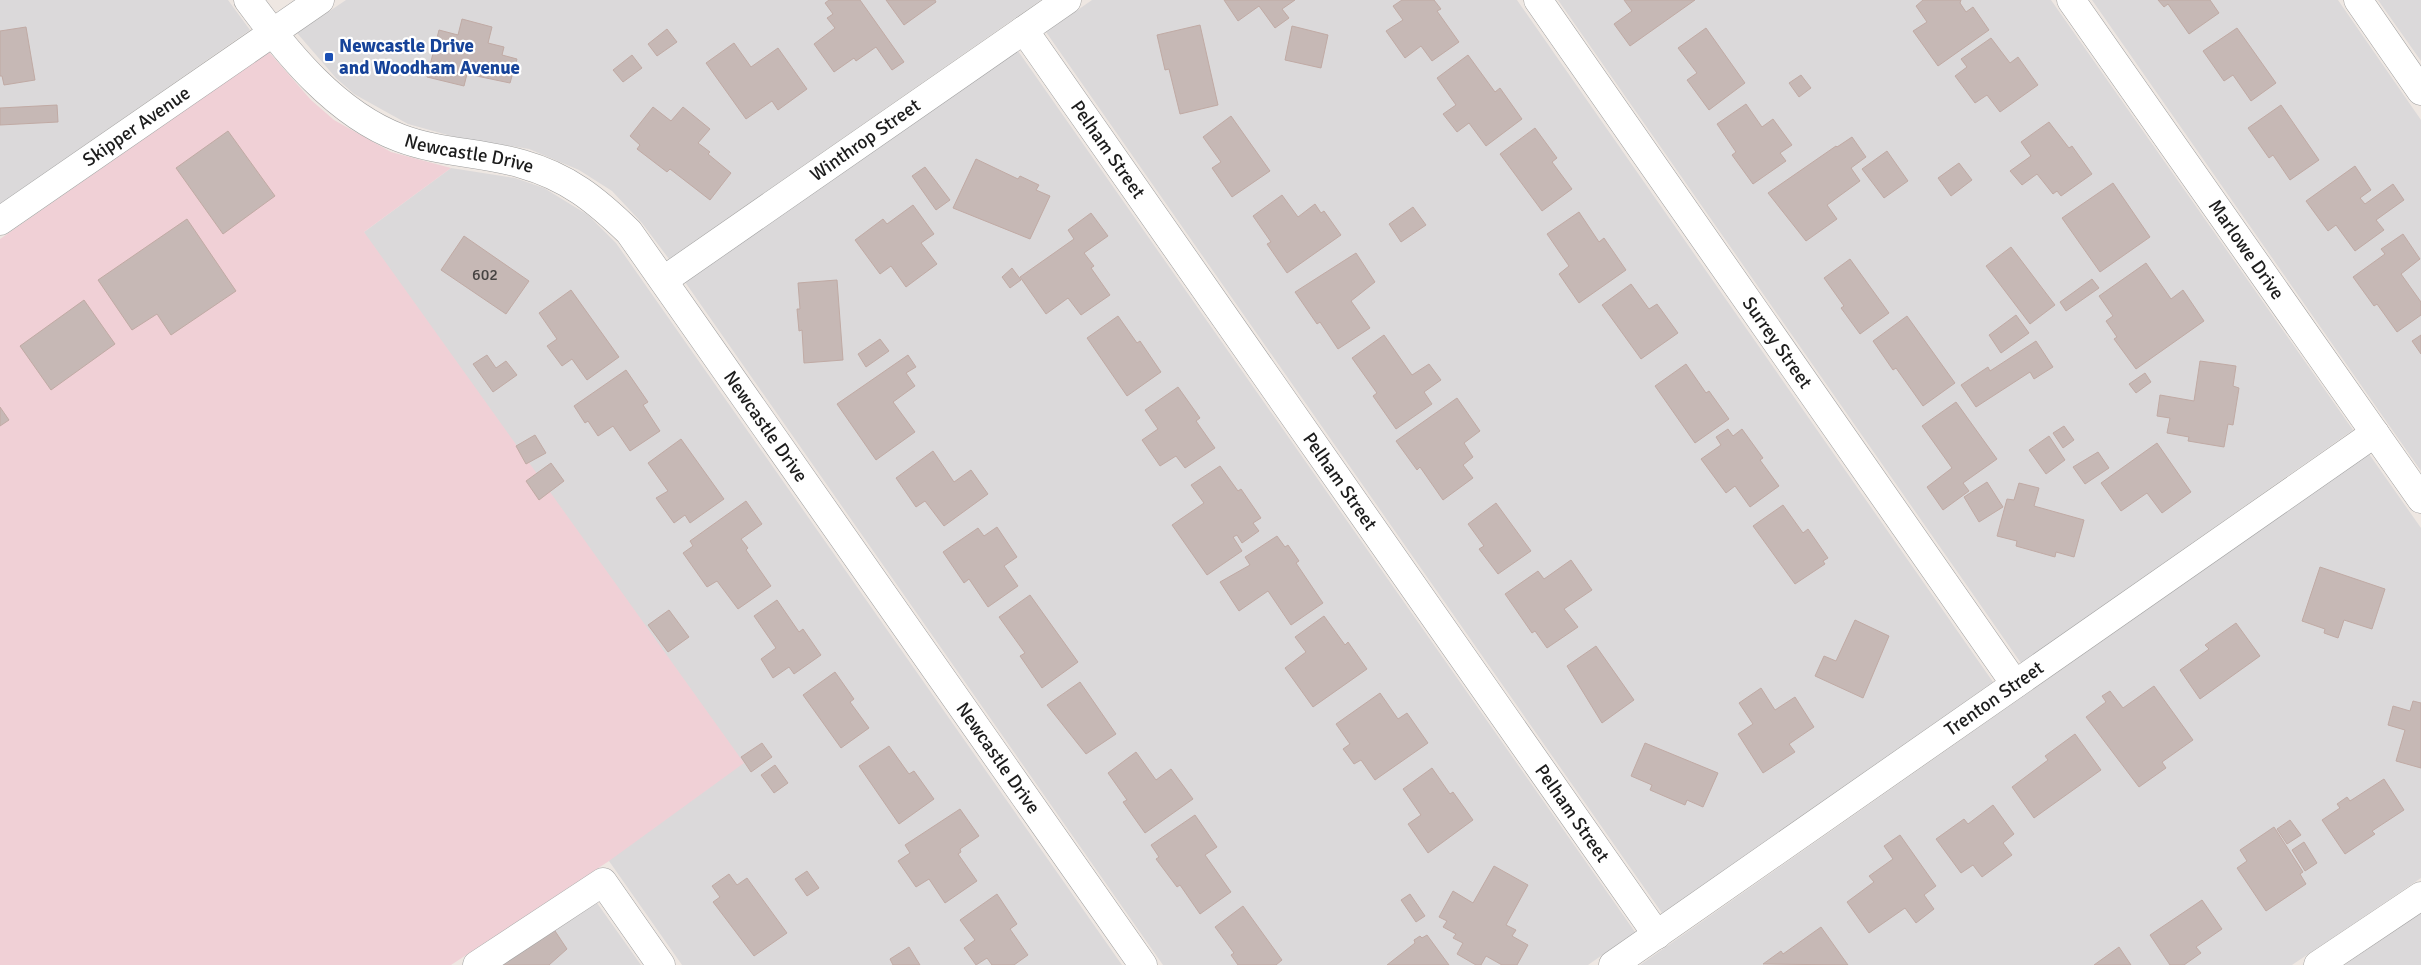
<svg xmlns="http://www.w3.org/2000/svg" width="2421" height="965" font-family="Signika,sans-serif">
<rect width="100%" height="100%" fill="#eee7e2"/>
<g fill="#dbd9da">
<polygon points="0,0 228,0 250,30 0,204"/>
<polygon points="346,0 1041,0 669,259 642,223 612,191 579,170 529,149 455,137 408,124 354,94 336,78 297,33"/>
<polygon points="1092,0 1517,0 1993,682 1662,913 1046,32"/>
<polygon points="1558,0 2051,0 2353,430 2021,663"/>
<polygon points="2092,0 2338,0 2421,120 2421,471"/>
<polygon points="2378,0 2421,0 2421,61"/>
<polygon points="1018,51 1635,932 1588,965 1163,965 685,282"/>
<polygon points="451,168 515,178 544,188 588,215 616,243 1122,965 682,965 609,861 364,232"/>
<polygon points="2369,454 2421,528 2421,878 2292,965 1640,965"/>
<polygon points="597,903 641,965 503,965"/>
<polygon points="2421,913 2421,965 2344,965"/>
</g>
<polygon fill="#f0d0d6" points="269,52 311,100 334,120 391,152 451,168 364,232 744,763 609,861 451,965 0,965 0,239"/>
<g fill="#c6b8b5" stroke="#c0aaa4">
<polygon points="829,0 860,0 904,62 892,70 876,47 856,61 854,58 834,72 814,44 835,28 827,18 833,14 825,3"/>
<polygon points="886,0 935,0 936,2 904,25"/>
<polygon points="1224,0 1295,0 1282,9 1289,18 1275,28 1259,6 1238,21"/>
<polygon points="1402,0 1434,0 1441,9 1437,11 1459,42 1432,61 1421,46 1405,58 1386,31 1403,20 1393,6"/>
<polygon points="1624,0 1695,0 1630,46 1614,24 1632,11"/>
<polygon points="1923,0 1961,0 1960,3 1966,12 1973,7 1989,30 1938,66 1913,31 1927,22 1916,6"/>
<polygon points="2158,0 2210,0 2219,13 2189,34 2168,4 2164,7"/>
<polygon points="462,19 492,27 488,43 504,47 502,55 517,59 510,83 467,74 464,86 427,77 439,30 458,35"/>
<polygon points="1200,25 1218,105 1180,114 1169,69 1165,70 1157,35"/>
<polygon points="1292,26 1328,35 1321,68 1285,60"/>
<polygon points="26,27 35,80 4,85 2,76 0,76 0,31"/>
<polygon points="1706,28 1745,83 1709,110 1687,80 1697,73 1678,48"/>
<polygon points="2237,28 2276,83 2251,101 2233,75 2224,81 2203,51"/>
<polygon points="667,29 677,42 657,56 648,44"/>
<polygon points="1991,38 2010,63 2018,57 2038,85 2000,112 1987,95 1975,103 1955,76 1967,67 1961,59"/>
<polygon points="734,43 751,67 778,48 807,89 778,110 772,101 746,119 706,63"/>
<polygon points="632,55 642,68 623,82 613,70"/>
<polygon points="1468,55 1495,92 1500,88 1522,119 1486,146 1469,123 1457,132 1443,114 1456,105 1437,78"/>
<polygon points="1801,75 1811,88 1799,97 1789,83"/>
<polygon points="1746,104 1762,127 1773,119 1792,145 1780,153 1786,161 1753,184 1732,155 1736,152 1717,124"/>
<polygon points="57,105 58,122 0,125 0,108"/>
<polygon points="2281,105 2319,160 2290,180 2273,155 2269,158 2248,128"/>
<polygon points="653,107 671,121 683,107 710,129 698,143 710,152 708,154 731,173 710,200 670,169 667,172 637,149 640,145 630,136"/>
<polygon points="1231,116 1270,171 1232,197 1212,168 1221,162 1203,137"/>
<polygon points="2049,122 2069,148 2072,146 2092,174 2061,196 2057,191 2053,194 2037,174 2022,185 2010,171 2031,156 2021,142"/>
<polygon points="1535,128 1557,158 1552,162 1572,189 1542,211 1500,154"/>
<polygon points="228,131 275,196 223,234 176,168"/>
<polygon points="1852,137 1866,157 1851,168 1860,181 1827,205 1837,219 1806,241 1768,193 1836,146 1837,147"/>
<polygon points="1887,151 1908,181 1884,198 1862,169"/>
<polygon points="976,159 1018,179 1020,176 1039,185 1036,190 1050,196 1030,239 953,208"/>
<polygon points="1959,163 1972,180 1951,196 1938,178"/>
<polygon points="2355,166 2371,190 2360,198 2365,204 2393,184 2404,200 2376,220 2384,230 2355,251 2336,225 2328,231 2306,201"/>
<polygon points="925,167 950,200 936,210 912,176"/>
<polygon points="2113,183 2150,237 2100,272 2062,218"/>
<polygon points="1282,195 1298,217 1315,204 1321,213 1324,211 1341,235 1287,273 1267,244 1271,242 1253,216"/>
<polygon points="913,205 934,234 921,243 937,264 906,287 891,266 880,274 855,240 883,219 887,224"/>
<polygon points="1413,207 1426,225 1401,242 1389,224"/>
<polygon points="1579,212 1599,242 1604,238 1626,270 1579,303 1559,274 1569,266 1547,234"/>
<polygon points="1091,213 1108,236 1084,253 1094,266 1091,268 1110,295 1081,315 1068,298 1046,314 1020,277 1074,239 1068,230"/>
<polygon points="187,219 236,291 171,335 157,314 132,330 98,280"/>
<polygon points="2403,234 2420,259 2401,274 2421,302 2421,315 2397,332 2377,304 2374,306 2353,277 2385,254 2381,249"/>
<polygon points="464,236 529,281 506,314 441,270"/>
<polygon points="2011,247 2055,305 2030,324 1986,266"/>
<polygon points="1356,253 1375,282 1351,301 1370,328 1338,349 1320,322 1317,324 1295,292"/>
<polygon points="1850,259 1889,313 1860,334 1841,308 1844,306 1824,278"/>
<polygon points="2146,263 2171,299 2183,290 2204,321 2136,369 2114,339 2117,337 2106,321 2113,316 2099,296"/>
<polygon points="1012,268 1021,280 1010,288 1002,277"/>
<polygon points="2092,279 2099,288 2066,311 2060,302"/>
<polygon points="837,280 843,360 804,363 802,330 799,331 797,309 800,309 798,283"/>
<polygon points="1631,284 1649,309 1657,304 1678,333 1641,359 1602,305"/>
<polygon points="571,290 619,357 587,380 572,359 562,366 547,346 557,339 539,313"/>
<polygon points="84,300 115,344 51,390 20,346"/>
<polygon points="2016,315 2029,333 2001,353 1989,335"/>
<polygon points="1118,316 1137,343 1140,341 1161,372 1127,396 1087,338"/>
<polygon points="1907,316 1955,383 1923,406 1896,368 1893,370 1873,341"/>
<polygon points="1384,335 1412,375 1429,364 1441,380 1424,392 1432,404 1396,429 1373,396 1377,393 1352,358"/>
<polygon points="2421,335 2421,354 2412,341"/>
<polygon points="880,339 889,351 866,367 858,354"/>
<polygon points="2036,341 2053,367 2034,379 2030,372 1976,407 1961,385 1988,367 1990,371"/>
<polygon points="487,355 496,368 506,361 517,375 493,392 473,364"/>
<polygon points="908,355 916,367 906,373 915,386 893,402 915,432 876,460 837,404"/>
<polygon points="2200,361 2236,366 2233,386 2239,388 2233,425 2228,424 2224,447 2188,441 2189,437 2167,433 2170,418 2157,416 2160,395 2194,401"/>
<polygon points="1686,364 1706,393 1709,391 1729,419 1695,443 1655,386"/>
<polygon points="626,370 648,402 643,405 660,431 630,451 613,426 598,436 588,421 585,423 574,406"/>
<polygon points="2145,373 2151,382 2136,393 2129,384"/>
<polygon points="1178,387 1200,418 1196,421 1215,448 1185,468 1176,456 1160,466 1142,440 1158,429 1145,410"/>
<polygon points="1457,398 1480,431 1464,443 1473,457 1463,465 1473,478 1443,500 1420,467 1417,470 1396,441"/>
<polygon points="1956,402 1997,459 1963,483 1969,491 1943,510 1927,487 1952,468 1922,426"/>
<polygon points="0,407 9,420 0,426"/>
<polygon points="2064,426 2074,440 2063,448 2053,433"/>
<polygon points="1728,429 1733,436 1742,429 1763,458 1760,460 1779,486 1750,507 1735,486 1726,493 1701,459 1721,445 1716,437"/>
<polygon points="535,435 546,453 526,464 516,446"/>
<polygon points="2049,436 2065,460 2046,474 2029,450"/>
<polygon points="681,439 724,499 690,523 685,515 674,523 656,498 668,491 648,463"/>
<polygon points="2157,443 2191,492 2162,513 2147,493 2121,511 2101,483"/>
<polygon points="933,451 954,482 971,470 988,494 944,526 925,501 916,507 896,478"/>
<polygon points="2098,452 2109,468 2085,484 2073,467"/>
<polygon points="551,463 564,481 539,500 526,481"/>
<polygon points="1220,466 1238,491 1241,489 1261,518 1253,523 1259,531 1242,543 1237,535 1233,537 1242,551 1207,575 1172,525 1204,503 1191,485"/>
<polygon points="1987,482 2003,507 1979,522 1964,497"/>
<polygon points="2019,483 2039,488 2034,506 2084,520 2074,557 2056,552 2055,557 2016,546 2017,541 1997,536 2007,499 2014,500"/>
<polygon points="746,501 762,524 741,539 748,548 746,550 771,586 738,609 717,581 707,587 683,553 693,546 690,541"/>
<polygon points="1496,503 1531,551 1498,574 1479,549 1484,546 1468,524"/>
<polygon points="1783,505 1803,533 1808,529 1828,558 1823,561 1825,564 1795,584 1753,526"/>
<polygon points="997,527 1017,557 1004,566 1018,586 988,607 969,579 964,583 943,552 978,528 984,536"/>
<polygon points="1277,536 1285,547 1288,545 1299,561 1296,563 1323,603 1291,625 1268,591 1239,611 1220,582 1250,565 1245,557"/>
<polygon points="1571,560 1592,590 1564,609 1578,627 1547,648 1535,631 1532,633 1505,594 1538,571 1544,579"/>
<polygon points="2320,567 2385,589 2372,629 2344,620 2338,638 2324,633 2325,629 2302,621"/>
<polygon points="1030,595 1078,662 1042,688 1020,656 1025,653 999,617"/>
<polygon points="777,600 799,632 803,629 821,655 794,674 789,667 773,678 761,659 776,648 754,616"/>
<polygon points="669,610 689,637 668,652 648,625"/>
<polygon points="1324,616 1345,645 1348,642 1367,669 1313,707 1285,668 1306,652 1295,637"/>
<polygon points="1855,620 1889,636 1863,698 1815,676 1824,656 1836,661"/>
<polygon points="2236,623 2260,656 2200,699 2180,670 2209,649 2205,645"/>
<polygon points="1596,646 1634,700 1602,723 1567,666"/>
<polygon points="835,672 854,699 850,702 869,728 841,748 803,695"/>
<polygon points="1080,682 1116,734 1086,754 1047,705"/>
<polygon points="2154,686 2193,740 2162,762 2166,768 2139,787 2086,717 2106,702 2102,696 2110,691 2123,708"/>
<polygon points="1761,688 1775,710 1795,697 1814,727 1789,744 1795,752 1763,773 1738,734 1753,724 1739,703"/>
<polygon points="1380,693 1398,719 1407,713 1428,743 1375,780 1361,760 1354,764 1343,749 1350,744 1336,724"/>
<polygon points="2413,701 2421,703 2421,768 2396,761 2405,730 2388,725 2393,706 2410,711"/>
<polygon points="2075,734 2101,770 2034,818 2012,787 2048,760 2045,756"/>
<polygon points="762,743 772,757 751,772 741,757"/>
<polygon points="1645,743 1718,773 1703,807 1687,800 1685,805 1650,790 1652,785 1631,776"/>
<polygon points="889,746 909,774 914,771 934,799 899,824 859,766"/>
<polygon points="1136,752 1156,780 1171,769 1193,799 1145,833 1123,802 1127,800 1108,773"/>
<polygon points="775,765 788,783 774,793 761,775"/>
<polygon points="1432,768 1450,794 1453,792 1473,820 1428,853 1408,824 1421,815 1403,789"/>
<polygon points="2384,779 2404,810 2372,831 2375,834 2345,854 2322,820 2340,808 2337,804 2347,797 2350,801"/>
<polygon points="1993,805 2014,834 2003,843 2012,855 1982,877 1973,865 1961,873 1936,839 1964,819 1968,824"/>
<polygon points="960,809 979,836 960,849 961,852 958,854 977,881 945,903 929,879 916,887 898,861 910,853 905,845"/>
<polygon points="1195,815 1217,847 1205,855 1231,892 1200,914 1180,885 1177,887 1156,859 1159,857 1151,845"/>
<polygon points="2290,820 2301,835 2287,844 2277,829"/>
<polygon points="2274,827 2303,872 2300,874 2306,884 2266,911 2237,868 2247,861 2240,850"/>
<polygon points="1900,835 1936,886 1924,895 1934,909 1916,923 1905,908 1869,933 1847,902 1874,882 1869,876 1893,859 1884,846"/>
<polygon points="2304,842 2317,863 2305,871 2292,850"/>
<polygon points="1494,866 1528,885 1506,925 1516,930 1512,936 1528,945 1517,965 1502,965 1486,956 1481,965 1476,965 1457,954 1463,943 1453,938 1456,934 1443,927 1447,921 1439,917 1453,891 1473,903"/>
<polygon points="807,871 819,888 807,896 795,879"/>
<polygon points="729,874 737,885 747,878 787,933 754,956 713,902 720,897 712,886"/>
<polygon points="997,894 1017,924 1010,929 1028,955 1014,965 992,965 987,958 976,965 964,948 975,940 960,920"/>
<polygon points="1410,894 1425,916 1416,922 1401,900"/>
<polygon points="2202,900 2222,929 2196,947 2201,953 2184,965 2170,965 2150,935"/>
<polygon points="1243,906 1282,960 1276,965 1238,965 1231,955 1234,953 1215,927"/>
<polygon points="549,922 567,949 549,965 484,965"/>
<polygon points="1821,927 1848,965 1763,964 1781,951 1783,954"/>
<polygon points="1427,935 1449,965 1387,965 1415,943 1414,940 1420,936 1422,938"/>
<polygon points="909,947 920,965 893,965 890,959"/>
<polygon points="2119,947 2131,965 2094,965"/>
</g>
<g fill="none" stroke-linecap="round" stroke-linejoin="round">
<g stroke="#a0a0a0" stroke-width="29">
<g id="street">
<path id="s1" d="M248,0c39,53 88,114 152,138 39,15 82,14 122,26 46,13 74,36 107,68l514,733"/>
<path id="s2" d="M1538,0l477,684"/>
<path id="s3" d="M2071,0l350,499"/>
<polyline points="2358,0 2421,91"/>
<path id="s4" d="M1024,30l633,905"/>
<path id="s5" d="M0,221l320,-221"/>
<path id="s6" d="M664,280l403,-280"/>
<polyline points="477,965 603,882 661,965"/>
<path id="s7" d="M1613,965l762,-532"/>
<polyline points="2318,965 2421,896"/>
</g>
</g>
<use href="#street" stroke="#fff" stroke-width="28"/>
</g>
<rect fill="#1a4fb4" stroke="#fff" stroke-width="2" x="324" y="52" width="10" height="10" rx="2.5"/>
<g text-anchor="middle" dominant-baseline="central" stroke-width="4.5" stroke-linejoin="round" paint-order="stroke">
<g font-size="16" fill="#464342">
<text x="485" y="275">602</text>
</g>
<g font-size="19" font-weight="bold" fill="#164399" stroke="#fff" text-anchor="start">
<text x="339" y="46">Newcastle Drive<tspan x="339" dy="22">and Woodham Avenue</tspan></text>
</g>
<g font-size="19" fill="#1c1c1c" stroke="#fff">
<text stroke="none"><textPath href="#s5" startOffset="166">Skipper Avenue</textPath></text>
<text stroke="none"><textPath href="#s6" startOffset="245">Winthrop Street</textPath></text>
<text stroke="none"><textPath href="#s4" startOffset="146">Pelham Street</textPath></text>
<text stroke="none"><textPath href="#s1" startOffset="279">Newcastle Drive</textPath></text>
<text stroke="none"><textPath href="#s3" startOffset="305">Marlowe Drive</textPath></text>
<text stroke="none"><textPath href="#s2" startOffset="418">Surrey Street</textPath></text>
<text stroke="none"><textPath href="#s1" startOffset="699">Newcastle Drive</textPath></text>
<text stroke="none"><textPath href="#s4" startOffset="551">Pelham Street</textPath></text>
<text stroke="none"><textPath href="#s7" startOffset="465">Trenton Street</textPath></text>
<text stroke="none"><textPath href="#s1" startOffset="1104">Newcastle Drive</textPath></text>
<text stroke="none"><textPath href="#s4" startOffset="956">Pelham Street</textPath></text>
</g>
</g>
</svg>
